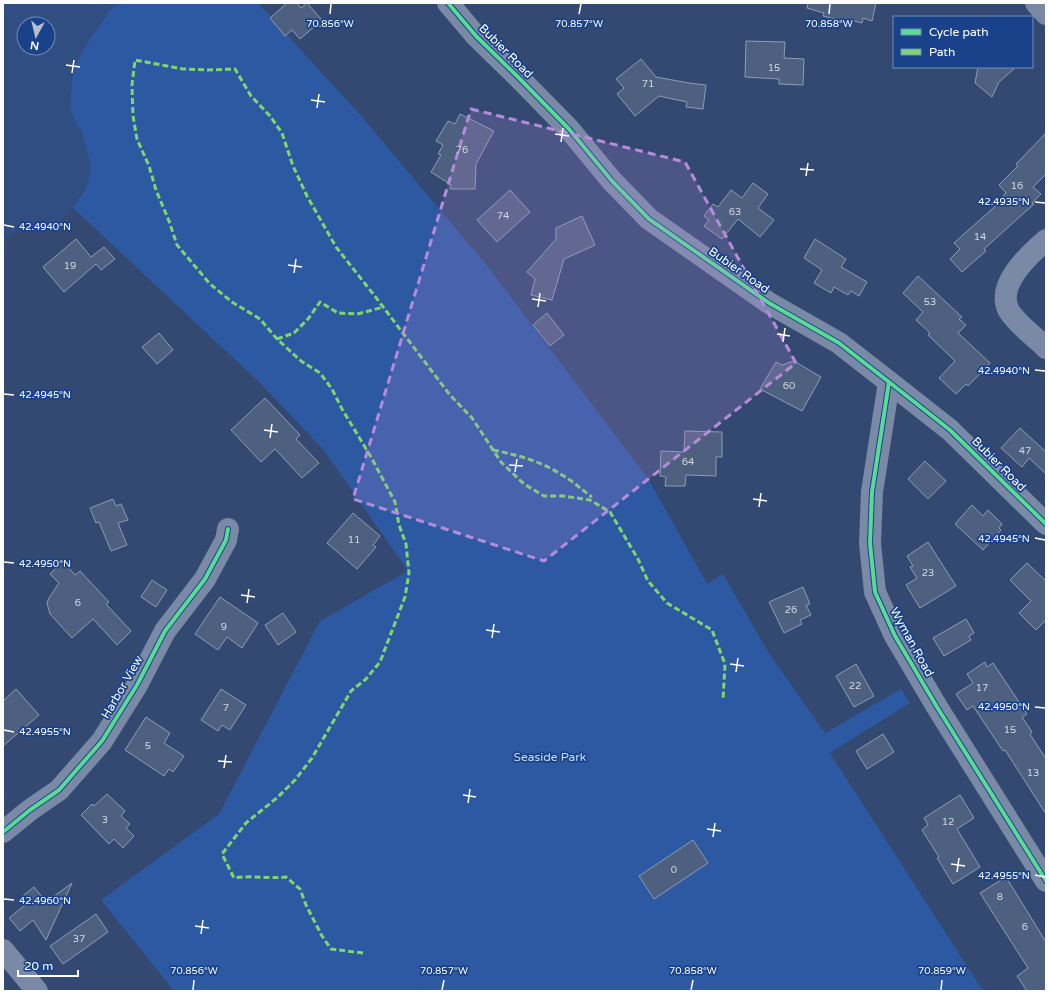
<svg xmlns="http://www.w3.org/2000/svg" width="1049" height="994" font-family="'Varela Round',sans-serif">
<rect width="100%" height="100%" fill="#334971"/>
<polygon fill="#2d59a2" points="119,3 258,3 363,118 488,267 649,480 707,584 723,574 768,652 825,733 901,689 910,703 830,753 983,991 174,991 101,900 219,814 320,621 408,571 323,449 258,381 72,207 86,189 91,169 82,132 76,123 70,109 72,77 78,59 89,40 111,9"/>
<path fill="#314e83" fill-rule="evenodd" d="M3,3h116l-8,6 -22,31 -11,19 -6,18 -2,32 6,14 6,9 9,37 -5,20 -18,25 -13,11 -10,5 -29,2 -13,9zM24,24h24v24h-24z"/>
<g fill="#4e6080" stroke="#8f9cb4">
<polygon points="287,3 297,3 301,8 307,3 322,20 300,39 292,30 285,36 270,18"/>
<polygon points="808,3 876,3 872,21 863,18 862,23 847,19 846,22 823,16 824,13 807,8"/>
<polygon points="746,41 785,42 784,58 804,59 803,85 779,84 779,79 745,77"/>
<polygon points="641,59 656,77 689,83 706,85 703,109 686,107 687,102 659,96 635,116 617,94 624,88 616,79"/>
<polygon points="978,67 1016,67 999,82 992,97 975,83"/>
<polygon points="460,114 494,131 476,164 475,189 450,189 451,185 431,172 441,155 438,154 443,145 436,141 448,121 455,124"/>
<polygon points="1046,133 1046,174 1033,187 1041,194 1032,203 1034,204 984,249 986,251 962,272 950,259 960,249 954,243 1001,201 1000,199 1006,193 999,185 1018,166 1016,164"/>
<polygon points="753,183 768,194 758,208 774,220 760,237 738,219 722,239 704,226 709,220 704,216 713,204 718,207 731,190 742,198"/>
<polygon points="510,190 530,212 497,242 477,220"/>
<polygon points="582,216 595,245 564,259 552,300 531,295 535,279 527,272 556,239 556,228"/>
<polygon points="76,239 91,257 104,247 115,259 101,270 96,264 64,292 43,267"/>
<polygon points="815,239 846,259 841,267 867,282 859,296 851,291 848,295 834,287 831,293 814,283 822,270 804,258"/>
<polygon points="918,276 962,317 959,319 966,325 958,333 990,363 968,386 966,384 956,394 939,378 955,361 928,335 930,333 916,320 923,312 903,293"/>
<polygon points="547,313 564,335 550,346 533,325"/>
<polygon points="159,333 173,350 157,364 142,347"/>
<polygon points="794,361 821,377 802,411 760,389 776,362 782,365"/>
<polygon points="265,398 300,435 296,439 319,463 302,478 275,449 261,462 231,430"/>
<polygon points="1020,428 1046,452 1046,474 1029,458 1022,467 1001,448"/>
<polygon points="685,431 722,432 722,457 716,457 716,476 686,475 685,486 665,486 666,477 660,476 661,451 684,452"/>
<polygon points="925,461 946,481 928,499 908,479"/>
<polygon points="113,499 116,506 121,504 128,520 118,523 127,545 111,551 99,522 96,523 90,508"/>
<polygon points="972,505 983,516 988,510 1002,524 999,528 1001,530 983,550 955,524"/>
<polygon points="353,513 380,536 373,545 376,547 357,569 327,543"/>
<polygon points="928,542 956,586 920,608 906,585 917,578 910,567 913,566 907,556"/>
<polygon points="63,561 75,575 80,571 109,602 106,604 131,631 117,645 93,619 72,638 50,614 47,603 49,598 59,583 50,574"/>
<polygon points="1027,563 1046,581 1046,620 1036,630 1019,613 1031,601 1010,580"/>
<polygon points="152,580 167,590 156,607 141,597"/>
<polygon points="803,587 810,604 806,605 811,615 800,620 802,624 784,633 769,602"/>
<polygon points="220,597 258,623 242,648 227,637 218,650 195,634"/>
<polygon points="283,613 296,632 278,645 265,625"/>
<polygon points="966,619 974,633 969,636 971,640 944,656 933,638"/>
<polygon points="985,662 987,667 993,663 1027,714 1022,717 1032,732 1030,734 1046,759 1046,814 1005,750 1003,751 973,706 967,710 956,694 973,683 967,674"/>
<polygon points="856,664 874,696 854,707 836,676"/>
<polygon points="16,689 39,715 3,746 3,701"/>
<polygon points="221,689 246,705 230,730 222,725 218,731 201,720"/>
<polygon points="146,717 170,733 164,743 184,756 173,772 169,769 164,776 125,750"/>
<polygon points="883,734 894,752 867,769 856,751"/>
<polygon points="107,794 125,811 121,816 130,824 126,828 134,836 123,848 114,839 109,844 81,815 92,804 94,806"/>
<polygon points="960,795 974,818 957,829 980,867 953,884 937,858 939,857 922,830 928,825 924,818"/>
<polygon points="693,840 708,863 654,899 639,876"/>
<polygon points="1006,877 1046,942 1046,991 1027,991 1017,976 1028,968 980,893"/>
<polygon points="72,883 46,940 33,920 20,931 9,918 25,905 20,898 34,887 46,902"/>
<polygon points="96,914 108,932 63,964 50,946"/>
</g>
<g fill="none" stroke-linecap="round" stroke-linejoin="round">
<g stroke="#7a8aa6" stroke-width="22">
<polyline points="448,3 476,36 518,77 569,129 612,181 649,219 769,303 839,343 889,382 950,430 1046,524"/>
<path d="M1046,240c-17,15 -51,45 -37,71 8,13 26,26 37,37"/>
<polyline points="889,382 872,492 870,543 875,592 895,636 937,707 1046,881"/>
<polyline points="3,832 30,810 59,790 102,741 137,685 165,631 205,579 226,540 228,529"/>
<polyline points="3,950 37,991"/>
</g>
<polyline stroke="#7989a4" stroke-width="22" points="1036,3 1046,14"/>
<g stroke="#7fd670" stroke-width="3" stroke-dasharray="6 3" stroke-linecap="butt">
<polyline points="277,339 294,333 308,319 320,302 338,313 357,314 384,307"/>
<path d="M493,450c24,5 48,11 69,25 11,6 20,15 30,22"/>
<path d="M363,953l-32,-4 -9,-13 -16,-31 -6,-16 -14,-12c-19,2 -34,-2 -52,1l-12,-24 24,-31 32,-26 17,-17 17,-22 39,-67 15,-12 14,-17 25,-65 4,-24 -3,-29 -7,-19 -4,-23 -24,-45 -29,-48 -10,-20 -12,-16 -19,-12 -24,-22 -17,-20 -28,-17 -22,-18 -33,-39 -8,-24 -13,-31 -7,-24 -12,-27 -4,-23 -1,-31 3,-25 48,9 25,1 27,-1 16,27 19,20 12,17 11,33 14,30 29,51 38,48 76,100 22,23 29,44 23,22 20,12h19l27,4 20,12 28,47 10,22 19,22 45,27 13,34 -2,36"/>
</g>
<g stroke="#19428b" stroke-width="6">
<g id="cycleway">
<polyline points="448,3 476,36 518,77 569,129 612,181 649,219 769,303 839,343 889,382 950,430 1046,524"/>
<polyline points="889,382 872,492 870,543 875,592 895,636 937,707 1046,881"/>
<polyline points="3,832 30,810 59,790 102,741 137,685 165,631 205,579 226,540 228,529"/>
</g>
</g>
<use href="#cycleway" stroke="#5adb95" stroke-width="4"/>
</g>
<path fill="#b68bdc" fill-opacity="0.2" stroke="#b68bdc" stroke-width="3" stroke-dasharray="8 5" stroke-linejoin="round" d="M471,109l214,53 111,201 -252,198 -191,-62z"/>
<path fill="none" stroke="#fff" stroke-width="1.5" d="M330,14l1,-10M579,14l2,-10M829,14l1,-10M66,65l14,2M72,73l2,-13M311,100l14,2M317,108l2,-14M555,134l14,2M561,142l2,-14M800,169l14,1M806,176l2,-13M1035,202l10,1M4,225l10,2M288,265l14,2M294,273l2,-14M532,299l14,2M538,307l2,-14M777,334l13,2M783,342l2,-14M1035,370l10,1M4,394l10,1M264,430l14,2M270,438l2,-14M509,465l14,1M515,472l2,-13M753,499l14,2M759,507l2,-14M1035,538l10,2M4,562l10,1M241,595l14,2M247,603l2,-14M486,630l14,2M492,638l2,-14M730,664l14,2M736,672l2,-14M1035,707l10,1M4,730l10,2M218,761l14,1M224,768l2,-13M463,795l13,2M468,803l2,-14M707,829l14,2M713,837l2,-14M951,864l14,2M957,872l2,-14M1035,875l10,2M4,899l10,1M195,926l14,2M201,934l2,-14M193,990l1,-10M442,990l2,-10M691,990l2,-10M941,990l1,-10"/>
<g text-anchor="middle" dominant-baseline="central" stroke-width="3.5" stroke-linejoin="round" paint-order="stroke">
<g font-size="10" fill="#d3d7df">
<text x="774" y="68">15</text>
<text x="648" y="84">71</text>
<text x="462" y="150">76</text>
<text x="1017" y="186">16</text>
<text x="735" y="212">63</text>
<text x="503" y="216">74</text>
<text x="980" y="237">14</text>
<text x="70" y="266">19</text>
<text x="930" y="302">53</text>
<text x="789" y="386">60</text>
<text x="1025" y="451">47</text>
<text x="688" y="462">64</text>
<text x="354" y="540">11</text>
<text x="928" y="573">23</text>
<text x="78" y="603">6</text>
<text x="791" y="610">26</text>
<text x="224" y="627">9</text>
<text x="855" y="686">22</text>
<text x="982" y="688">17</text>
<text x="226" y="708">7</text>
<text x="1010" y="730">15</text>
<text x="148" y="746">5</text>
<text x="1033" y="773">13</text>
<text x="105" y="820">3</text>
<text x="948" y="822">12</text>
<text x="674" y="870">0</text>
<text x="1000" y="897">8</text>
<text x="1025" y="927">6</text>
<text x="79" y="939">37</text>
</g>
<g font-size="12" fill="#fff" stroke="#19428b">
<text transform="translate(506 51) rotate(45)">Bubier Road</text>
<text transform="translate(739 270) rotate(35)">Bubier Road</text>
<text transform="translate(999 464) rotate(45)">Bubier Road</text>
<text transform="translate(912 642) rotate(61)">Wyman Road</text>
<text transform="translate(122 687) rotate(-60)">Harbor View</text>
</g>
<g font-size="12" fill="#cadcfa" stroke="#19428b">
<text x="550" y="757">Seaside Park</text>
</g>
</g>
<g font-size="10" text-anchor="middle" fill="#fff" stroke="#19428b" stroke-width="3.5" stroke-linejoin="round" paint-order="stroke">
<text x="330" y="27">70.856°W</text>
<text x="579" y="27">70.857°W</text>
<text x="829" y="27">70.858°W</text>
<text x="1004" y="205">42.4935°N</text>
<text x="45" y="230">42.4940°N</text>
<text x="1004" y="374">42.4940°N</text>
<text x="45" y="398">42.4945°N</text>
<text x="1004" y="542">42.4945°N</text>
<text x="45" y="567">42.4950°N</text>
<text x="1004" y="710">42.4950°N</text>
<text x="45" y="735">42.4955°N</text>
<text x="1004" y="879">42.4955°N</text>
<text x="45" y="904">42.4960°N</text>
<text x="194" y="974">70.856°W</text>
<text x="444" y="974">70.857°W</text>
<text x="693" y="974">70.858°W</text>
<text x="942" y="974">70.859°W</text>
</g>
<rect width="1049" height="994" fill="none" stroke="#ffffff" stroke-width="8"/>
<rect x="893" y="16" width="140" height="52" fill="#19428b" stroke="#758eb9"/>
<rect x="901" y="29" width="20" height="6" fill="#5adb95" stroke="#758eb9"/>
<text x="929" y="36" font-size="12" fill="#ffffff">Cycle path</text>
<rect x="901" y="49" width="20" height="6" fill="#7fd670" stroke="#758eb9"/>
<text x="929" y="56" font-size="12" fill="#ffffff">Path</text>
<g transform="translate(36 36) rotate(188)"><circle r="19" fill="#19428b" stroke="#758eb9"/>
<path d="M0-3L7 15L0 10L-7 15Z" fill="#b8bfcd"/>
<text y="-6" font-size="11" font-weight="bold" text-anchor="middle" fill="#ffffff">N</text>
</g>
<path d="M18 970v6h60v-6" fill="none" stroke="#ffffff" stroke-width="2"/>
<text x="24" y="970" font-size="12" fill="#ffffff" stroke="#19428b" stroke-width="3" paint-order="stroke">20 m</text>
</svg>
